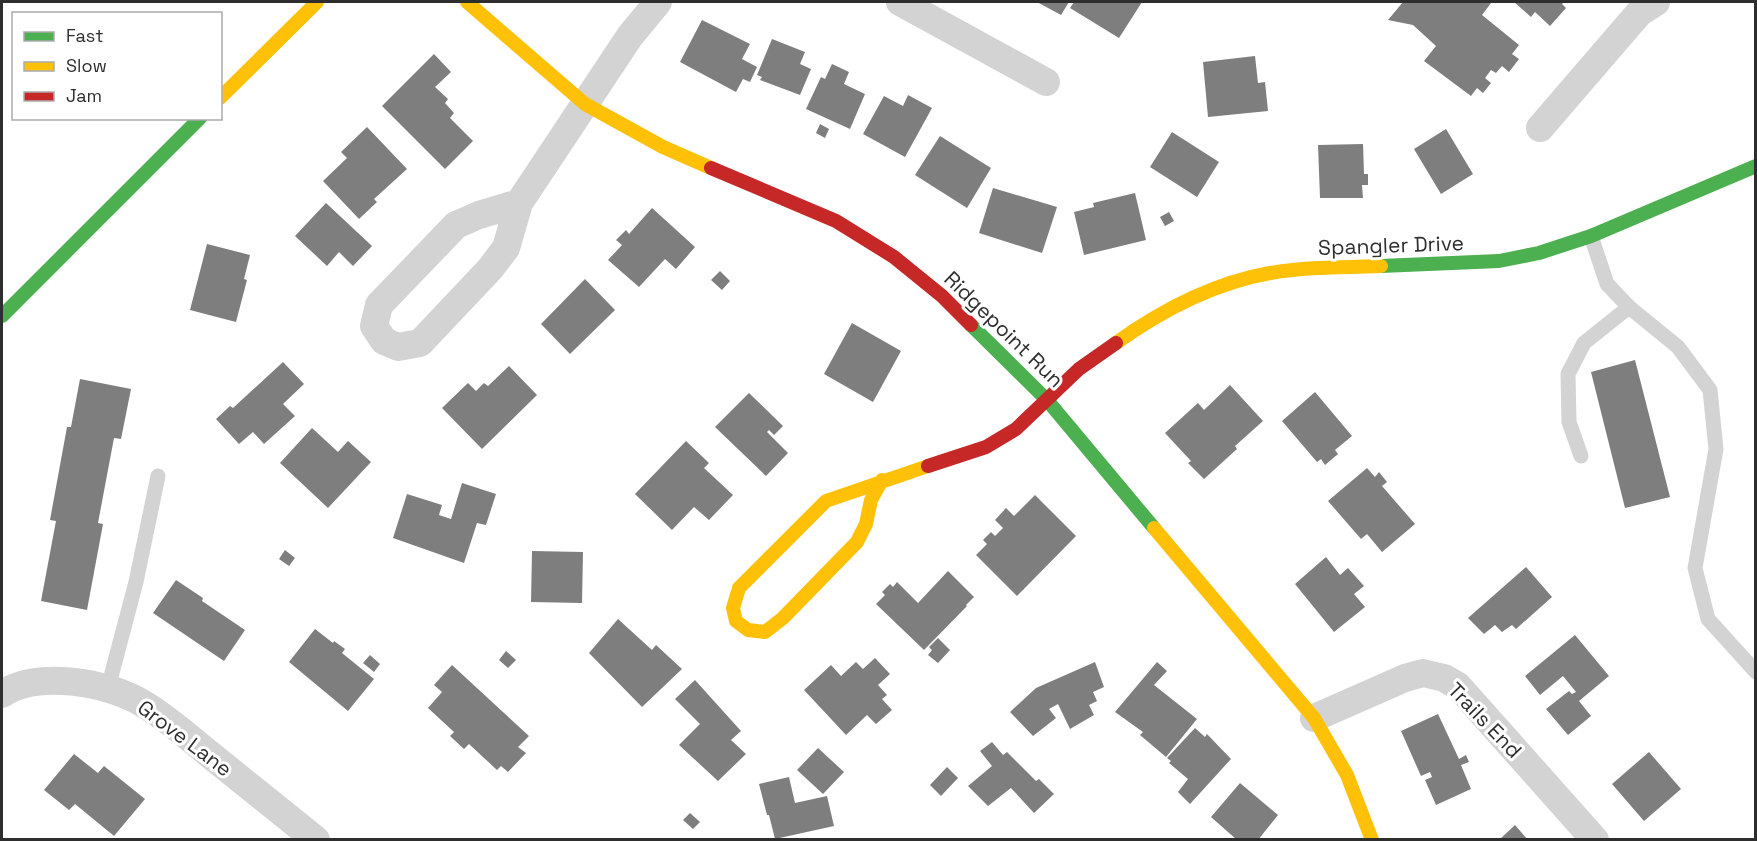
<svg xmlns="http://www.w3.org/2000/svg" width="1757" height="841" font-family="'Space Grotesk',sans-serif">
<rect width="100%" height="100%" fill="#fff"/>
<g fill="#7e7e7e">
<polygon points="1037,2 1069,2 1061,15"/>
<polygon points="1074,2 1142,2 1119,38 1070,8"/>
<polygon points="1403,2 1489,2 1491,3 1482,15 1519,45 1512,54 1519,59 1509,72 1502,66 1496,73 1491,70 1485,78 1491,83 1483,93 1477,88 1471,96 1424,61 1436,46 1413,25 1388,20"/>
<polygon points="1514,2 1564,2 1562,4 1566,8 1550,26 1535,12 1531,17"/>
<polygon points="702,20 750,44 742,59 757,67 750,82 743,79 736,92 680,62"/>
<polygon points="772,39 805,52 800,64 811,69 800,95 760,80 762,77 757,75"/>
<polygon points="434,54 451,72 435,87 448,99 445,103 454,113 450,118 473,141 445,169 382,106"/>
<polygon points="1255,56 1258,83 1265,82 1268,111 1208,117 1203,62"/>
<polygon points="832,64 849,72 844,84 865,94 850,129 806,109 821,77 825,79"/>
<polygon points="908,95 932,108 905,157 863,134 884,96 903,106"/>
<polygon points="820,124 829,129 825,138 816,133"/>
<polygon points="367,127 407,169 374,199 377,202 359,219 323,181 347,158 341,152"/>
<polygon points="1446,129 1473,174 1441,194 1414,149"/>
<polygon points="1172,132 1219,162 1197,197 1150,167"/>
<polygon points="940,136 991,168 967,208 915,175"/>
<polygon points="1363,144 1364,174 1368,174 1368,185 1362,185 1363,198 1320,198 1318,145"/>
<polygon points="993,188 1057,207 1042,253 979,233"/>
<polygon points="1135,193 1146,240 1084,255 1074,212 1094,207 1093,203"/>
<polygon points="326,203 372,246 353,266 339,252 327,266 295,236"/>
<polygon points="652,208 695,247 676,269 665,259 639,287 608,260 622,245 616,240 626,230 629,234"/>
<polygon points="1169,212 1174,221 1165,226 1160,217"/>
<polygon points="207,244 250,255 244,279 247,280 236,322 190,310"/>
<polygon points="720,271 730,281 722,290 711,280"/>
<polygon points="585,279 615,310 570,354 541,324"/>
<polygon points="852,323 901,351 873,402 824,374"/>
<polygon points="1635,360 1670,497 1625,508 1591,372"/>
<polygon points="283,362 304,384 283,404 295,416 264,444 253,432 239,444 216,419 230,406 233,408"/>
<polygon points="509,366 537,395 482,449 442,408 468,383 476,391 484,383 488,386"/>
<polygon points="80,379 131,389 121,439 114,438 98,523 103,524 87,610 41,601 56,521 50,520 67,427 71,427"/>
<polygon points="1230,385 1263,421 1235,446 1237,449 1204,479 1188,463 1191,461 1165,433 1198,403 1204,410"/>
<polygon points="1315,392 1352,436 1335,450 1338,454 1325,465 1321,459 1317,462 1282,421"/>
<polygon points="749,393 783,426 774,435 769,430 767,432 788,453 766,476 715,427"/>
<polygon points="312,428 338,452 348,441 371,462 328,508 280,463"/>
<polygon points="686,441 709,463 704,468 733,495 709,520 694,507 672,530 635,494"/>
<polygon points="1367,468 1375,477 1379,472 1387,482 1382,486 1415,524 1382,552 1367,534 1361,539 1328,501"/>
<polygon points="462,483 496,494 486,525 477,523 464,563 393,538 407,494 442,505 439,515 451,519"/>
<polygon points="1035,495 1076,536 1017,596 976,555 987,544 983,540 991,532 995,536 1003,528 995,520 1006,508 1014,516"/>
<polygon points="285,550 295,558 289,566 279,559"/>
<polygon points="532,551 583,552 582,603 531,602"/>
<polygon points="1326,557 1340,575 1348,568 1364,586 1354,594 1365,607 1334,632 1295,584"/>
<polygon points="1526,567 1552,597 1516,629 1512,625 1502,632 1495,625 1484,634 1468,618"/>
<polygon points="948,571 974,597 966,605 967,606 924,650 876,604 885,595 882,592 890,584 893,587 897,582 918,603"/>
<polygon points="176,580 203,598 202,601 245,630 224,661 153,613"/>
<polygon points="618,619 652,650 656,645 682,669 642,707 589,653"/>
<polygon points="315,629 333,643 334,641 345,649 342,653 374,679 348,711 289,662"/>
<polygon points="1575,635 1609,676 1579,701 1591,716 1568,735 1546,709 1569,691 1572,694 1576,692 1563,676 1540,695 1525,676"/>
<polygon points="938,638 950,650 938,663 928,655 932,650 929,647"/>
<polygon points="506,651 516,660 508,668 499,660"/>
<polygon points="370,655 380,664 374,672 363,663"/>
<polygon points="875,658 890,674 878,685 887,695 882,699 892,710 876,724 867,715 846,735 804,690 831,665 841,676 856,662 863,669"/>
<polygon points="1095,662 1104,687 1093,692 1097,701 1089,705 1094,715 1070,729 1058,704 1049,709 1056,718 1033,736 1010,712 1036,688"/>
<polygon points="1157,662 1167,671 1154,685 1197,719 1166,757 1140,735 1143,732 1115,712"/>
<polygon points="452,665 529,736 518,747 526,753 508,772 501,766 497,770 469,744 464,749 450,736 454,732 428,708 442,692 434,685"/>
<polygon points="695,680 741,731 731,740 746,754 718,781 679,745 700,724 675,699"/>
<polygon points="1438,714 1459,759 1466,755 1469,762 1461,765 1471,789 1436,805 1425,780 1432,777 1430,772 1421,776 1401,731"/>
<polygon points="1195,728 1205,737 1207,734 1231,759 1190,804 1178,792 1188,779 1169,763 1171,761 1167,758"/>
<polygon points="992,742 1003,755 1007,752 1036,781 1039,779 1054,794 1034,813 1011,788 988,806 968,786 992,766 980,751"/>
<polygon points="818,748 844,772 823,794 797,770"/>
<polygon points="1649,752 1681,789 1644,821 1612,784"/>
<polygon points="74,754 98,773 104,766 145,799 114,836 75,804 69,810 44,790"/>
<polygon points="947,767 958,778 941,796 930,785"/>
<polygon points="789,777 795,803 827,796 834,826 775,839 769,815 767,815 759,784"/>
<polygon points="1240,783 1278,815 1258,840 1237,840 1211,817"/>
<polygon points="690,813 700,822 693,829 683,820"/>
<polygon points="1515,825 1528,840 1499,840"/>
</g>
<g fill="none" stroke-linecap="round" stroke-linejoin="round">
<g stroke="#d3d3d3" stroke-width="15">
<polyline points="1591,236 1607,284 1629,307 1678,347 1710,390 1716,449 1695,568 1708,619 1756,672"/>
<polyline points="1581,456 1569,422 1568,374 1584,343 1629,307"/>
<polyline points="108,688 136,582 158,476"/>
</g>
<g stroke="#d3d3d3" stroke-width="28">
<polyline points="900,2 1046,82"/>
<polyline points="1540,128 1639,13 1656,2"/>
<polyline points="519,203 479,215 456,225 379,305 374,326 384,341 398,347 420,343 490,269 506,248 519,203 630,36 658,2"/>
<path d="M2,694c35,-24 105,-12 140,9 24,14 45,33 66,50 36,29 72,58 108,87"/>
<polyline points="1314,718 1405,678 1423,673 1444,678 1458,686 1595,840"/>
</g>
<g stroke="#4caf50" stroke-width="14">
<polyline points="1381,266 1499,261 1539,253 1591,236 1756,166"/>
<polyline points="2,316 200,118"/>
<polyline points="971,325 1047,400 1154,528"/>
</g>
<g stroke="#ffc107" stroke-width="14">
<polyline points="467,2 585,104 663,147 711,168"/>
<polyline points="220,98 317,2"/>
<path d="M1116,343c46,-33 98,-60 154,-70 37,-6 74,-6 111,-7"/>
<polyline points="882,480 871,500 866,524 857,542 783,618 765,632 748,630 736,621 733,608 739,588 826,501 928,466"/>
<polyline points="1154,528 1314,718 1347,775 1372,840"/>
</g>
<g stroke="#c62828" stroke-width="14">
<polyline points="711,168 836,221 894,257 942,296 971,325"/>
<polyline points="928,466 986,447 1016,429 1079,369 1116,343"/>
</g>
</g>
<g text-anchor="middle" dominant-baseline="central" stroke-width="6" stroke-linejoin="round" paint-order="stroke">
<g font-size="21" fill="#2e2e2e" stroke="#fff">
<text transform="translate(1391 245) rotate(-2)">Spangler Drive</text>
<text transform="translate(1004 329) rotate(44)">Ridgepoint Run</text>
<text transform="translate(1485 720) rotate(46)">Trails End</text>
<text transform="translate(185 738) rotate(37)">Grove Lane</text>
</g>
</g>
<rect width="1757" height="841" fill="none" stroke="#2e2e2e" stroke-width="6"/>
<rect x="12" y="12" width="210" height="108" fill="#ffffff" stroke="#ababab" stroke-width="1.5"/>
<rect x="24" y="32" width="30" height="9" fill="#4caf50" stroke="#ababab" stroke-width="1.5"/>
<text x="66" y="42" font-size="18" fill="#2e2e2e">Fast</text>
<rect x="24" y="62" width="30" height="9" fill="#ffc107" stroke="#ababab" stroke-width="1.5"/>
<text x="66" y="72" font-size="18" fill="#2e2e2e">Slow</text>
<rect x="24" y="92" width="30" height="9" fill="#c62828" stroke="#ababab" stroke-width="1.5"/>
<text x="66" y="102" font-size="18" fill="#2e2e2e">Jam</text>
</svg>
